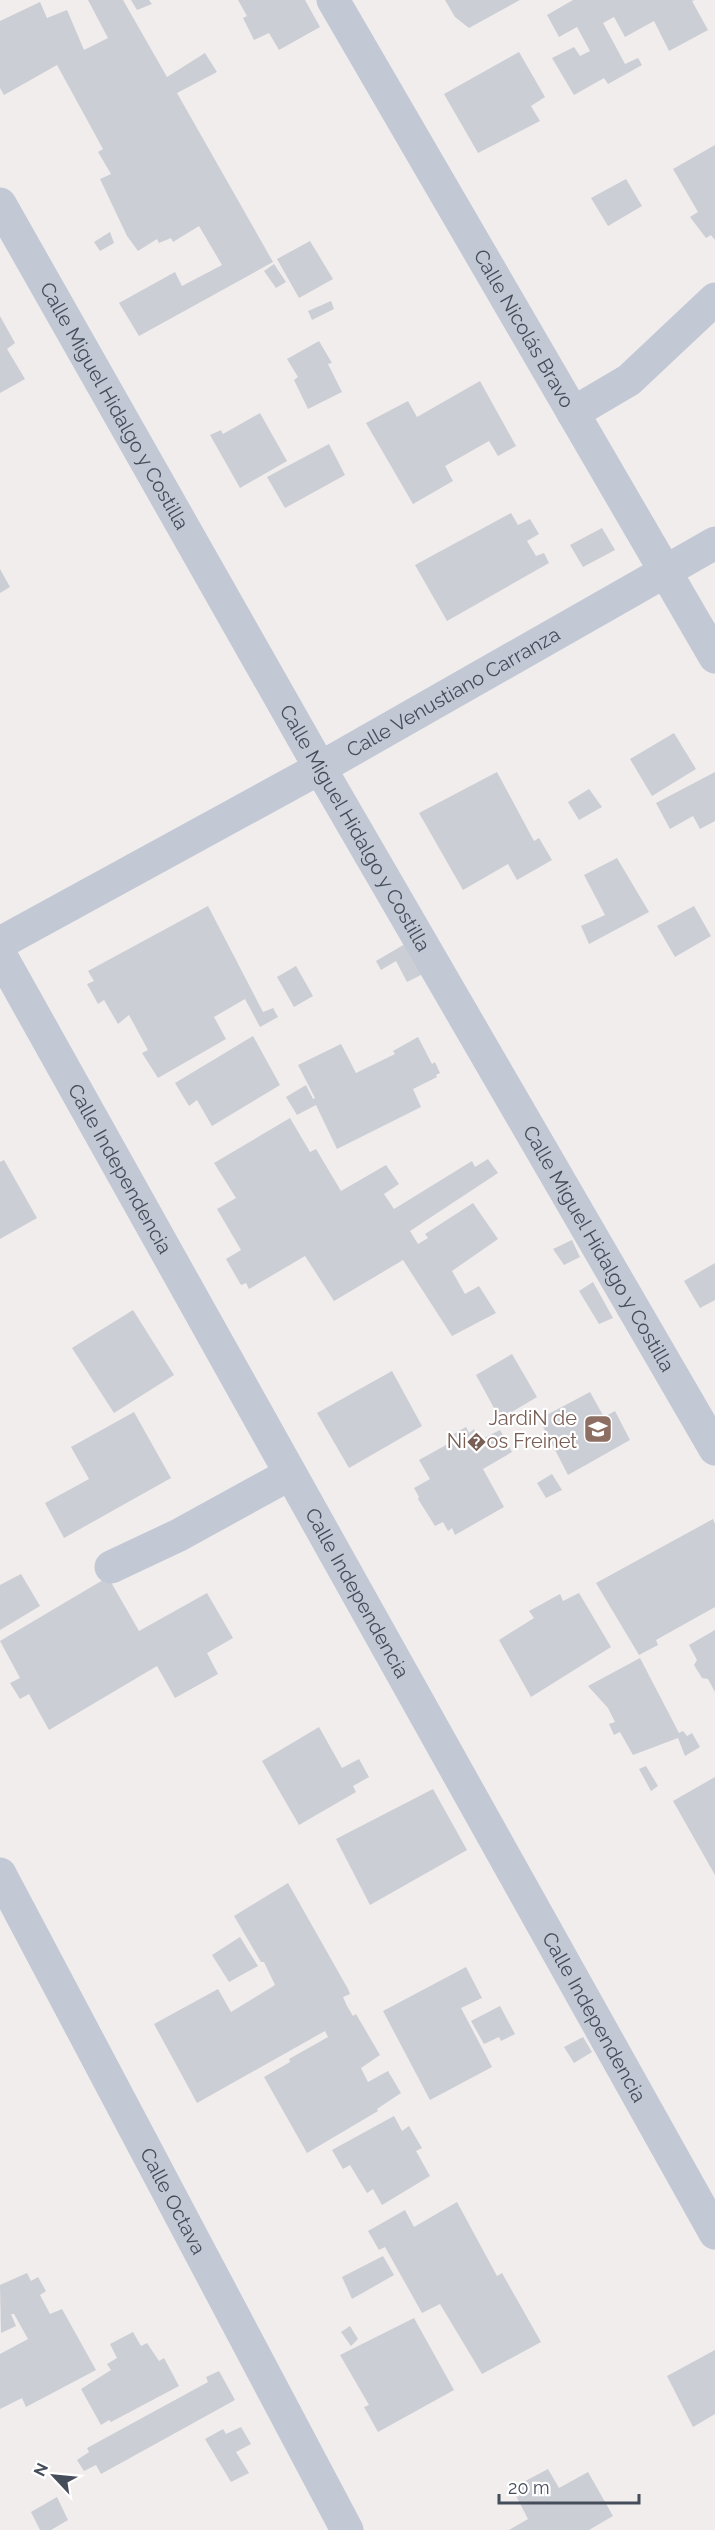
<svg xmlns="http://www.w3.org/2000/svg" width="715" height="2530" font-family="Raleway,sans-serif">
<rect width="100%" height="100%" fill="#f0edec"/>
<g fill="#ccced5">
<polygon points="88,0 123,0 167,77 205,53 217,72 177,93 273,262 139,336 119,303 175,272 182,286 222,265 199,226 173,242 171,238 159,243 157,239 138,251 127,236 100,179 111,174 98,152 103,149 57,65 4,95 0,88 0,21 40,2 47,18 67,10 84,50 108,38"/>
<polygon points="131,0 149,0 152,4 137,10"/>
<polygon points="238,0 305,0 320,27 279,50 269,33 254,40 243,18 247,16"/>
<polygon points="445,0 520,0 469,28 455,17"/>
<polygon points="573,0 695,0 692,1 708,30 669,51 654,21 625,37 614,17 603,23 625,64 638,58 642,65 608,84 604,78 574,95 552,58 574,47 580,56 590,51 577,27 559,37 547,15"/>
<polygon points="519,52 545,97 531,106 540,121 478,153 444,94"/>
<polygon points="715,145 715,240 711,235 706,238 690,217 698,212 673,169"/>
<polygon points="626,179 642,206 608,226 591,198"/>
<polygon points="110,232 114,243 100,251 94,242"/>
<polygon points="310,241 333,279 299,298 277,259"/>
<polygon points="274,264 286,282 276,288 264,271"/>
<polygon points="331,301 334,309 312,320 308,311"/>
<polygon points="0,316 15,343 7,349 25,379 0,393"/>
<polygon points="319,341 332,363 328,364 342,392 308,409 294,380 298,377 287,359"/>
<polygon points="480,381 516,446 498,456 489,441 445,466 453,481 413,504 366,423 408,401 417,417"/>
<polygon points="260,413 287,461 240,488 210,435 221,430 223,434"/>
<polygon points="329,444 345,475 285,508 267,477"/>
<polygon points="511,513 518,525 530,519 539,534 527,541 536,556 544,553 549,563 447,621 415,565"/>
<polygon points="602,528 615,550 583,567 570,545"/>
<polygon points="0,569 10,587 0,593"/>
<polygon points="674,733 696,769 652,796 630,759"/>
<polygon points="497,772 534,841 539,838 552,860 517,880 508,864 463,890 419,813"/>
<polygon points="715,772 715,821 700,829 693,816 670,829 656,803"/>
<polygon points="589,789 602,807 579,820 568,802"/>
<polygon points="617,858 649,912 589,944 581,926 605,915 584,875"/>
<polygon points="208,906 263,1012 273,1008 278,1017 260,1027 245,999 214,1017 226,1039 158,1078 142,1053 148,1050 129,1015 118,1024 104,1000 98,1004 87,984 94,981 88,971"/>
<polygon points="694,906 711,936 675,957 657,926"/>
<polygon points="405,944 423,974 407,982 396,961 381,970 376,961"/>
<polygon points="296,966 313,996 294,1007 277,977"/>
<polygon points="253,1036 280,1085 212,1126 197,1100 189,1106 175,1083"/>
<polygon points="418,1037 432,1064 435,1062 440,1073 436,1075 437,1077 413,1089 421,1107 337,1149 316,1105 297,1115 286,1097 306,1085 313,1099 315,1098 298,1065 341,1044 356,1073 395,1054 393,1051"/>
<polygon points="290,1118 310,1152 316,1149 341,1191 386,1165 399,1184 384,1194 394,1209 472,1161 475,1167 488,1159 498,1173 410,1231 418,1244 428,1238 425,1234 473,1203 498,1239 452,1271 465,1294 479,1286 496,1313 452,1336 403,1260 334,1301 305,1256 249,1289 246,1283 241,1285 226,1259 241,1250 217,1209 236,1198 214,1163"/>
<polygon points="4,1160 37,1218 0,1239 0,1162"/>
<polygon points="572,1240 580,1257 564,1265 553,1249"/>
<polygon points="715,1263 715,1300 700,1308 684,1281"/>
<polygon points="593,1282 613,1318 599,1324 579,1291"/>
<polygon points="133,1310 174,1375 114,1413 72,1348"/>
<polygon points="512,1354 537,1397 500,1419 476,1375"/>
<polygon points="392,1371 422,1426 349,1468 317,1413"/>
<polygon points="590,1392 604,1417 615,1411 630,1440 568,1475 539,1419"/>
<polygon points="134,1412 171,1478 64,1538 45,1503 89,1479 71,1447"/>
<polygon points="466,1427 469,1433 474,1429 480,1440 500,1430 512,1452 483,1469 504,1507 455,1535 452,1528 448,1531 443,1522 435,1526 418,1499 419,1497 414,1488 430,1479 419,1460 455,1440 452,1435"/>
<polygon points="552,1474 562,1490 546,1498 537,1483"/>
<polygon points="713,1519 715,1524 715,1607 656,1640 658,1645 639,1655 596,1583"/>
<polygon points="21,1574 40,1606 0,1630 0,1585"/>
<polygon points="108,1577 139,1631 207,1593 233,1638 207,1653 218,1674 175,1698 157,1666 49,1730 29,1694 20,1699 10,1683 20,1678 0,1641"/>
<polygon points="579,1593 611,1647 531,1697 499,1640 534,1618 529,1611 560,1594 563,1601"/>
<polygon points="715,1630 715,1692 708,1679 702,1678 694,1665 697,1660 689,1645"/>
<polygon points="640,1658 679,1733 683,1731 687,1736 692,1733 700,1747 685,1756 678,1738 633,1755 620,1732 614,1735 609,1724 615,1722 608,1708 588,1686"/>
<polygon points="319,1727 342,1768 359,1759 369,1777 353,1786 356,1792 299,1825 262,1761"/>
<polygon points="646,1766 658,1786 651,1791 639,1769"/>
<polygon points="715,1777 715,1875 673,1801"/>
<polygon points="433,1789 467,1850 370,1905 336,1839"/>
<polygon points="288,1883 348,1989 350,1994 343,1997 347,2006 353,2016 356,2014 380,2055 361,2068 368,2082 388,2071 401,2093 377,2109 378,2111 307,2153 264,2077 290,2062 289,2059 328,2037 325,2031 197,2103 154,2024 218,1989 231,2012 275,1985 264,1962 261,1962 234,1916"/>
<polygon points="240,1937 258,1966 229,1982 212,1955"/>
<polygon points="466,1967 482,1998 461,2008 492,2067 430,2100 383,2011"/>
<polygon points="500,2006 515,2034 501,2041 499,2037 484,2044 471,2021"/>
<polygon points="583,2037 592,2052 574,2063 564,2047"/>
<polygon points="394,2116 402,2131 409,2126 422,2148 416,2151 430,2176 382,2205 373,2189 367,2193 350,2165 343,2169 332,2150"/>
<polygon points="457,2202 497,2276 502,2273 541,2342 482,2374 440,2304 422,2313 385,2247 379,2250 368,2231 405,2210 414,2227"/>
<polygon points="383,2256 394,2275 352,2299 342,2277"/>
<polygon points="27,2273 31,2281 38,2277 46,2291 40,2295 50,2314 62,2309 96,2370 26,2407 22,2398 0,2409 0,2354 28,2339 14,2314 11,2314 16,2326 1,2333 0,2285"/>
<polygon points="414,2318 454,2390 378,2432 364,2407 369,2405 340,2355"/>
<polygon points="350,2326 358,2339 351,2346 341,2332"/>
<polygon points="133,2332 141,2346 147,2343 159,2361 164,2358 179,2386 111,2422 109,2420 101,2425 81,2389 111,2370 107,2364 117,2358 110,2344"/>
<polygon points="715,2350 715,2414 693,2427 667,2376"/>
<polygon points="219,2371 235,2400 101,2474 96,2465 84,2471 77,2460 89,2452 87,2448 208,2382 206,2377"/>
<polygon points="241,2427 251,2444 236,2452 249,2473 231,2482 205,2439 223,2429 226,2434"/>
<polygon points="548,2469 559,2488 588,2472 613,2516 589,2530 509,2530 528,2519 512,2488"/>
<polygon points="57,2497 68,2520 51,2530 40,2530 31,2512"/>
</g>
<g fill="none" stroke-linecap="round" stroke-linejoin="round">
<g stroke="#c2c9d5" stroke-width="33">
<path id="s1" d="M333,0l382,657"/>
<path id="s2" d="M0,204l320,564 395,681"/>
<polyline points="573,413 629,380 715,299"/>
<path id="s3" d="M0,943l320,-175 395,-225"/>
<path id="s4" d="M0,954l715,1279"/>
<polyline points="111,1567 179,1535 290,1474"/>
<path id="s5" d="M0,1874l347,656"/>
</g>
</g>
<defs>
<g id="school-square" transform="scale(1.5)"><rect x="-9" y="-9" width="18" height="18" rx="4" fill="#8d6e63" stroke="#fff"/><path d="M0-5L7-2L0 1L-7-2ZM-4 1L0 2.5L4 1V4Q0 6-4 4Z" fill="#fff"/></g>
</defs>
<g fill-rule="evenodd">
<use href="#school-square" x="598" y="1429"/>
</g>
<g text-anchor="middle" dominant-baseline="central" stroke-width="4.5" stroke-linejoin="round" paint-order="stroke">
<g font-size="20" fill="#454d5a" stroke="#fff">
<text stroke="none"><textPath href="#s1" startOffset="380">Calle Nicolás Bravo</textPath></text>
<text stroke="none"><textPath href="#s2" startOffset="232">Calle Miguel Hidalgo y Costilla</textPath></text>
<text stroke="none"><textPath href="#s3" startOffset="518">Calle Venustiano Carranza</textPath></text>
<text stroke="none"><textPath href="#s2" startOffset="718">Calle Miguel Hidalgo y Costilla</textPath></text>
<text stroke="none"><textPath href="#s4" startOffset="246">Calle Independencia</textPath></text>
<text stroke="none"><textPath href="#s2" startOffset="1204">Calle Miguel Hidalgo y Costilla</textPath></text>
<text stroke="none"><textPath href="#s4" startOffset="732">Calle Independencia</textPath></text>
<text stroke="none"><textPath href="#s4" startOffset="1218">Calle Independencia</textPath></text>
<text stroke="none"><textPath href="#s5" startOffset="370">Calle Octava</textPath></text>
</g>
<g font-size="20" fill="#785e54" stroke="#fff" text-anchor="end">
<text x="577" y="1418">JardiN de<tspan x="577" dy="23">Ni�os Freinet</tspan></text>
</g>
</g>
<g transform="translate(54 2476) rotate(296)" stroke="#ffffff" stroke-width="4.5" paint-order="stroke">
<path d="M0-4.5L10 22L0 15L-10 22Z" fill="#454d5a"/>
<text y="-9" font-size="16" font-weight="bold" text-anchor="middle" fill="#454d5a">N</text>
</g>
<path d="M499 2494v9h140v-9" fill="none" stroke="#454d5a" stroke-width="3"/>
<text x="508" y="2494" font-size="18" fill="#454d5a" stroke="#ffffff" stroke-width="4.5" paint-order="stroke">20 m</text>
</svg>
